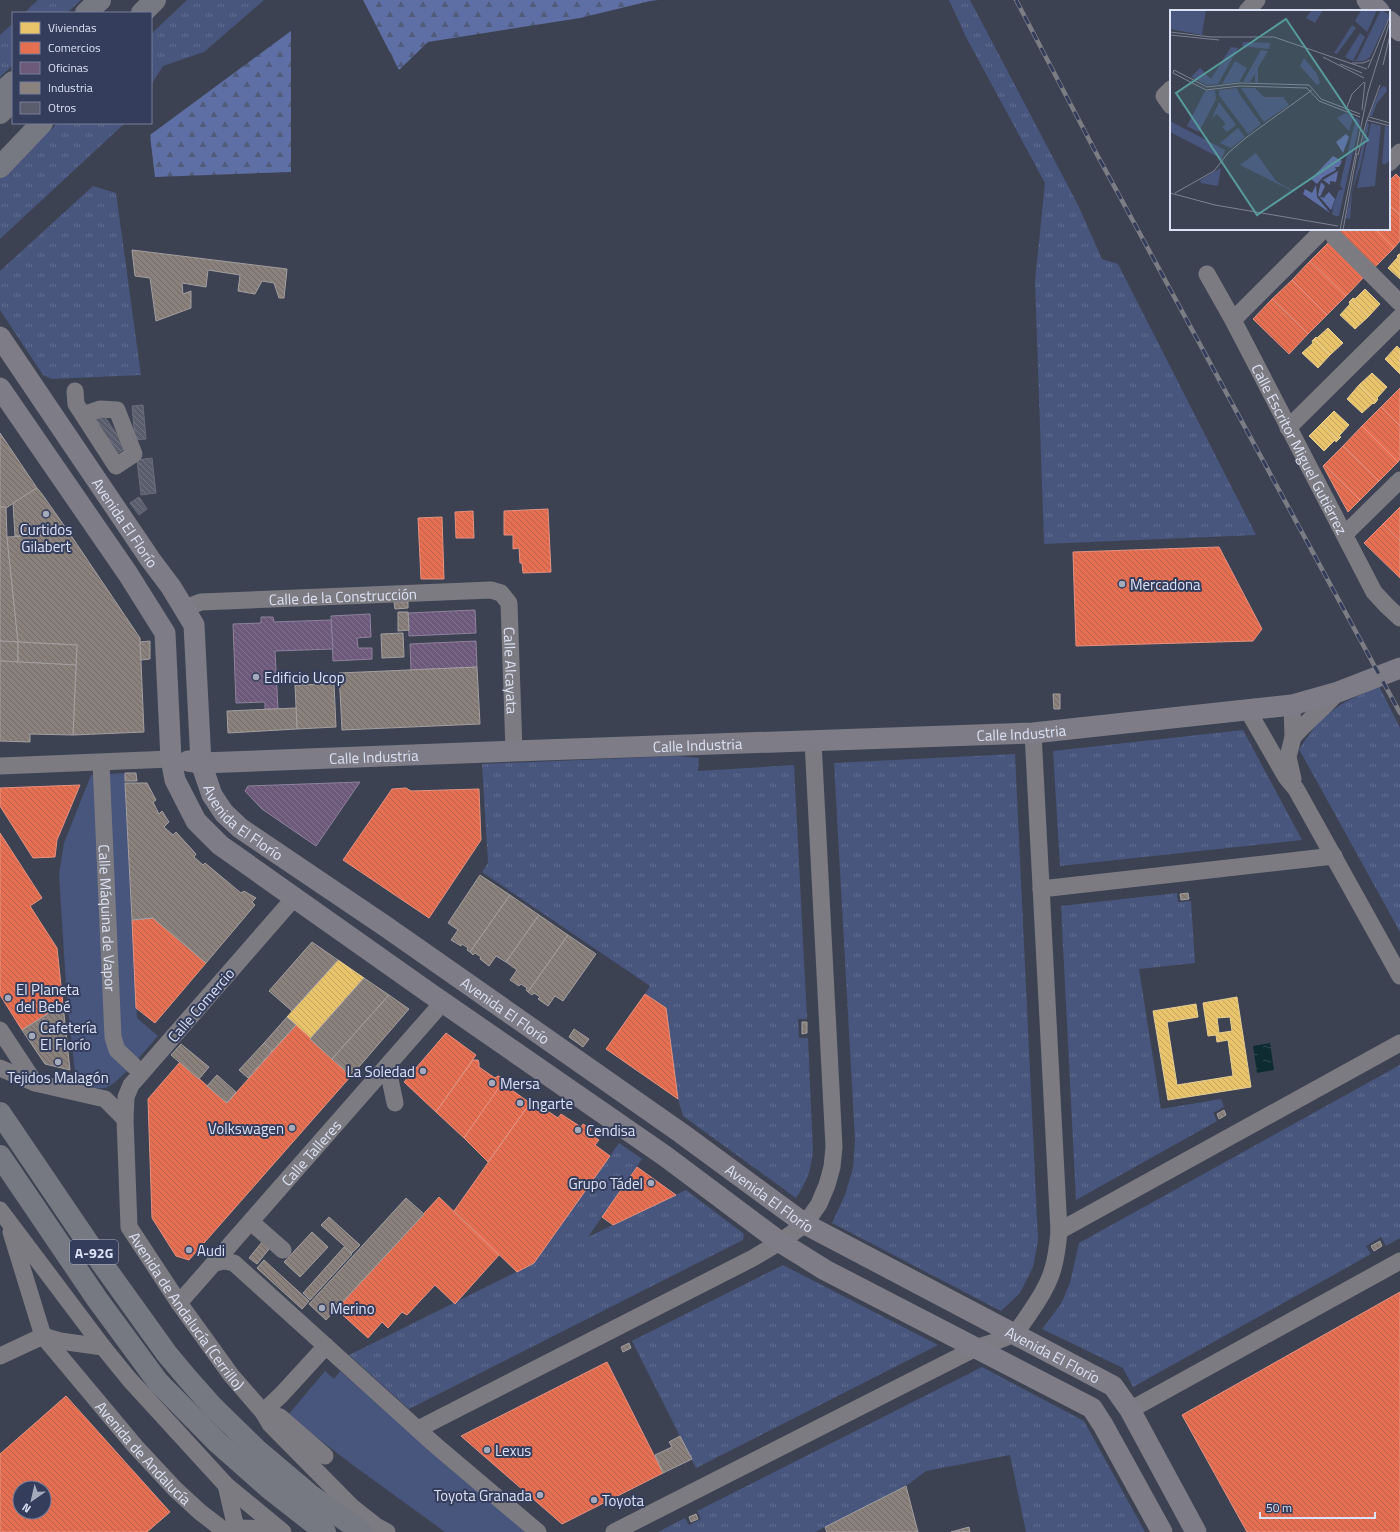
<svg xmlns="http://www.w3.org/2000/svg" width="1400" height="1532" font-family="'Titillium Web',sans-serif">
<defs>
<pattern id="grass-tufts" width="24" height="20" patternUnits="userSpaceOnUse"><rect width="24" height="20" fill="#48557c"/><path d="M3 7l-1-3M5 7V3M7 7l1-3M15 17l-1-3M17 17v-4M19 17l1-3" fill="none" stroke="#626d8f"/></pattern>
<pattern id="forest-firs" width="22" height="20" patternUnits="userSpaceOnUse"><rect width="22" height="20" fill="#5e6fa5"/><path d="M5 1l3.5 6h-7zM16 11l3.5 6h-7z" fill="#515c7c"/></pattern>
<pattern id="water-ripples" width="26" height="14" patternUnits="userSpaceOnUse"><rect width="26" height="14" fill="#0d2b31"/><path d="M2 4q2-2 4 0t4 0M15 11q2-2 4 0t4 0" fill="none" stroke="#30494f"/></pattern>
<pattern id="homes-back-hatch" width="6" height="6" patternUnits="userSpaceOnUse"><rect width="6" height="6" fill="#e9c46a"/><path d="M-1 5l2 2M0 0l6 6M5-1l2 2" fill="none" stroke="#bfa462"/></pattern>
<pattern id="shops-back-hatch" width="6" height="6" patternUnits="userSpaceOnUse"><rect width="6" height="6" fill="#e76f51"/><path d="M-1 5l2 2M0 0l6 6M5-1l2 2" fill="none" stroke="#b6624f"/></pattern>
<pattern id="offices-back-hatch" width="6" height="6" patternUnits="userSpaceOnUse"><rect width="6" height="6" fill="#6d597a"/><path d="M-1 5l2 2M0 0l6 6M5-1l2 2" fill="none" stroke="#81718e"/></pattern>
<pattern id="industry-back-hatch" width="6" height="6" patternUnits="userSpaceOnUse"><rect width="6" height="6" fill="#8a817c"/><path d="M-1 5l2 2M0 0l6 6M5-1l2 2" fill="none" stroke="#716c6a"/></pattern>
<pattern id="building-back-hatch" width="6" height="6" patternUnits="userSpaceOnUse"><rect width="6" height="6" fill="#5a5e6c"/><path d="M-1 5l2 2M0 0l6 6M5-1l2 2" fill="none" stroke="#717582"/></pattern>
</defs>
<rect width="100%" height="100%" fill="#3d4252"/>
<g fill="url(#grass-tufts)">
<polygon points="38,0 81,0 67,13 24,13"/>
<polygon points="187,0 264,0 204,52 163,66 151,85 151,34"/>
<polygon points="949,0 970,0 1078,205 1102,259 1118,264 1256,535 1044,544 1035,281 1045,183 966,37"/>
<polygon points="13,23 13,65 0,77 0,35"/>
<polygon points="58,123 125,123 0,239 0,178"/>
<polygon points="93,186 116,193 141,375 52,379 43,375 0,310 0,271"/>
<polygon points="1379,686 1400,728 1400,932 1299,749 1321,718 1345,702"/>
<polygon points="1243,730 1302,840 1060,866 1053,751"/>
<polygon points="1015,754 1038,1240 1033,1267 1020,1293 1001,1311 832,1223 845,1195 853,1168 855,1140 834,763"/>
<path d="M677,756l22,2 -1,13 96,-6 13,254h-9l1,19h9l5,113c-2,19 -6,31 -17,47l-113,-82 -5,-17 -12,-91 -21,-14 5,-8 -168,-114 6,-9 -6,-99z"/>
<polygon points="1177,893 1178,902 1191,901 1195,963 1139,969 1161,1109 1221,1099 1224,1107 1213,1113 1217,1121 1076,1200 1061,906"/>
<polygon points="1400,1065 1400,1238 1386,1246 1381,1237 1366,1246 1371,1254 1133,1387 1123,1368 1042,1329 1061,1304 1070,1283 1079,1243"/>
<polygon points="619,1143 642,1159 588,1237 686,1190 744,1234 743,1240 409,1409 349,1355 534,1263"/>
<polygon points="783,1265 938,1345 696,1468 632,1341"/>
<polygon points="982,1367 1084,1421 1145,1532 1026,1532 1010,1455 926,1471 906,1486 815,1532 658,1532 685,1518 689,1525 701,1519 697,1511"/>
</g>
<g fill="url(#forest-firs)">
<polygon points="363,0 658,0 650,1 580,18 428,42 399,70"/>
<polygon points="291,31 291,172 155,177 150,135"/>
</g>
<g fill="#48557c">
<path d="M125,773l12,245 21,18c-10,11 -40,49 -53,52 -9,1 -19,-2 -28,-4l-1,-3 -9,-80 -8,-127 5,-31 27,-68z"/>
<polygon points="325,1371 334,1379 340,1371 525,1532 445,1532 350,1463 288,1415"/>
</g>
<polygon fill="url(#water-ripples)" points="1270,1043 1274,1070 1257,1073 1253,1046"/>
<g fill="url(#homes-back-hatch)" stroke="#e5cd94" fill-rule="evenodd">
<polygon points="1399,254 1400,254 1400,279 1388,268 1398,257 1397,256"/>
<polygon points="1365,289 1380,304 1368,317 1351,300 1353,298 1355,299"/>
<polygon points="1351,300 1368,317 1355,329 1340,315 1350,304 1349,302"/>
<polygon points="1328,328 1343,343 1330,355 1314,339 1316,337 1317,338"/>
<polygon points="1314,339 1330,355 1318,368 1302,353 1313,343 1312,341"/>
<polygon points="1397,346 1400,349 1400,374 1385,359"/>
<polygon points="1372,373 1387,387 1377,398 1378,399 1376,402 1359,385"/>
<polygon points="1359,385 1376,402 1374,404 1373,403 1362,413 1347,399"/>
<polygon points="1334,411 1349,425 1339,436 1341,437 1338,440 1322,423"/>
<polygon points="1322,423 1338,440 1336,442 1335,440 1324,451 1309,436"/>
<polygon points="338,960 364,978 310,1039 287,1017"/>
<path d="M1237,997l14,90 -83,13 -15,-89 43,-7 2,13 -31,5 10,63 56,-9 -5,-36 -11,2 -1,-7 -8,1 -5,-33zM1230,1017l2,14 -13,2 -2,-15z"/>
</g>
<g fill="url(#shops-back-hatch)" stroke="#e49282" fill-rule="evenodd">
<polygon points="1396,174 1400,178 1400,215 1389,205 1389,181"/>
<polygon points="1389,205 1400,215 1400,241 1394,248 1375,229 1389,229"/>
<polygon points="1341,229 1375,229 1394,248 1375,267 1339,231"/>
<polygon points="1330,241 1365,276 1346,296 1310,261"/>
<polygon points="1310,261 1346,296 1327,315 1292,280"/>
<polygon points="1292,280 1327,315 1308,334 1272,299"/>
<polygon points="1272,299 1308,334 1289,354 1253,319"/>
<polygon points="1400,388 1400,426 1381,407"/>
<polygon points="1381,407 1400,426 1400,459 1398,462 1362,426"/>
<polygon points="1362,426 1398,462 1379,481 1343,446"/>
<polygon points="1343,446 1379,481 1360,500 1324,465"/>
<polygon points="1324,465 1360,500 1348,512 1323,466"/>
<polygon points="1400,507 1400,541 1383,524"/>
<polygon points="548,509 551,572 523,573 522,563 520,563 519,548 513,549 513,535 504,535 504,511"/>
<polygon points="473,511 474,538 456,538 455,512"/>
<polygon points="442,517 444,579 421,579 418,518"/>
<polygon points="1383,524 1400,541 1400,578 1364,543"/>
<polygon points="1219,547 1262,629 1253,641 1076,646 1073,552"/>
<polygon points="80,785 57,840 55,857 33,858 0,806 0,788"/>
<polygon points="406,788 411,791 479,789 481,840 429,918 343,860 392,789"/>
<polygon points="0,833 42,898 30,906 57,948 63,1004 22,1030 0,995"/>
<polygon points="153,918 206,963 155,1023 136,1008 132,920"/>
<polygon points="645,994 666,1008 678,1099 606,1049"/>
<polygon points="296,1025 351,1076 189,1260 176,1256 152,1218 148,1099 180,1062 227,1103"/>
<polygon points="446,1033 476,1055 436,1112 404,1082"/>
<polygon points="473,1060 478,1060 479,1063 479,1067 495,1078 498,1076 501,1077 503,1082 464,1138 436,1112"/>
<polygon points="502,1083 530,1103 488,1162 464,1138"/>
<polygon points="530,1103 541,1111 543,1108 558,1118 561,1114 581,1127 583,1124 591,1129 589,1133 599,1140 595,1145 610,1156 534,1263 517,1272 454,1211"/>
<polygon points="637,1167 676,1195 613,1225 602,1217"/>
<polygon points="439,1197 499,1255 455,1304 435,1285 407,1315 402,1312 388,1328 382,1322 368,1338 336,1309"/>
<polygon points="1400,1292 1400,1532 1247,1532 1182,1415"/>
<polygon points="607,1362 663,1473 562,1524 461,1436"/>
<path d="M66,1396l104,116 -23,20h-147v-78zM20,1488h24v24h-24z"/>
</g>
<g fill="url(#offices-back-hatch)" stroke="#8e829f">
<polygon points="475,610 476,633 409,636 408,613"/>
<polygon points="370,614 371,637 357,638 358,648 372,648 372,659 333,661 331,616"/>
<polygon points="261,617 273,617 274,622 331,620 333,649 275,651 278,709 265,709 265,702 236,703 233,624 261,623"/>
<polygon points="476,641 477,667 411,670 410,644"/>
<polygon points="360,782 316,846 262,809 245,791 248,786"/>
</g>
<g fill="url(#industry-back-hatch)" stroke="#a39ea0">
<polygon points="132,250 287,269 284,298 279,298 274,283 262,281 255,294 238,291 240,275 208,270 206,287 182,283 183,294 191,291 191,308 156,321 150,278 135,276"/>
<polygon points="0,433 37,488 6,508 0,506"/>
<polygon points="37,488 42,494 70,534 15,536 13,503"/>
<polygon points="0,506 6,508 7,537 18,642 0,641"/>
<polygon points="70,534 140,638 144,732 73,735 77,645 18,642 7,537"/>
<polygon points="394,602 408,602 408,608 395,609"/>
<polygon points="398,612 408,612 409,630 398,631"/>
<polygon points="403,633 404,657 382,658 381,634"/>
<polygon points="0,641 18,642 18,662 0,661"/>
<polygon points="150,641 150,659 141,660 140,642"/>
<polygon points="18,642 77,645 76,665 18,662"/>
<polygon points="0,661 76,665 73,735 30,734 30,742 0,741"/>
<polygon points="477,667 480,724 342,730 339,673"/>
<polygon points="334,684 336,727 297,729 295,685"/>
<polygon points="1053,694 1060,694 1060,709 1054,709"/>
<polygon points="296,708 297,729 228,733 227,711"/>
<polygon points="125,773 136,773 137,781 125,781"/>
<polygon points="125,783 147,783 156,800 153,802 159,814 162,811 169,822 164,827 173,835 176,832 196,854 194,857 203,865 205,863 241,893 244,891 256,898 252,902 255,905 206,963 153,918 132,920"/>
<polygon points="480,875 510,895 470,952 467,950 468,948 462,944 461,946 451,940 458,930 448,923"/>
<polygon points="1188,893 1189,899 1181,900 1180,894"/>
<polygon points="510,895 539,915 506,962 496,956 489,966 480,959 481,957 475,953 473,955 470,952"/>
<polygon points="539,915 568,935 528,992 526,990 527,988 521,984 519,986 510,980 517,970 506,962"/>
<polygon points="568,935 596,954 563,1001 555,996 548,1006 538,999 540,997 534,993 532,995 528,992"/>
<polygon points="312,942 338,960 292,1011 269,991"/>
<polygon points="364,978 389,995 332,1059 310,1039"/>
<polygon points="389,995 409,1009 351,1076 332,1059"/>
<polygon points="63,1004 70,1070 45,1064 22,1030"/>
<polygon points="287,1017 296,1025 272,1051 264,1043"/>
<polygon points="802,1022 807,1022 807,1033 802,1034"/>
<polygon points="574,1029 589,1039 583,1047 569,1037"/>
<polygon points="264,1043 272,1051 248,1078 239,1070"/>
<polygon points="181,1044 209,1067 199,1079 171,1055"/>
<polygon points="217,1075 236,1092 227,1103 207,1086"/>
<polygon points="1224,1110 1226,1115 1219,1119 1217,1114"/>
<polygon points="406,1198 424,1214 326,1320 309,1304"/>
<polygon points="329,1217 360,1245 352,1253 321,1225"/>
<polygon points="312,1232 328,1247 300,1277 284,1262"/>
<polygon points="1380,1241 1382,1246 1374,1251 1371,1246"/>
<polygon points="262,1242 269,1249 257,1264 249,1258"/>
<polygon points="344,1247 352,1254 310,1300 303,1293"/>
<polygon points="264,1260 309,1301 302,1309 257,1268"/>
<polygon points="629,1343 631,1348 623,1352 621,1347"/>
<polygon points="680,1436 692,1459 663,1473 655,1455 672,1447 669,1442"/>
<polygon points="906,1486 918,1532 827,1532 825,1527"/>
<polygon points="696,1514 698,1519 691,1522 689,1517"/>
<polygon points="969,1527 970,1532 951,1532"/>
</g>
<g fill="url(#building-back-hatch)" stroke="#686d7a">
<polygon points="143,405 146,439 135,440 132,406"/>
<polygon points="103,414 126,448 116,454 94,421"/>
<polygon points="152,458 156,493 141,495 137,460"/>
<polygon points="139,497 147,509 139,515 130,503"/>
</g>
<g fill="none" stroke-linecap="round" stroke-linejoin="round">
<g stroke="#7d7b82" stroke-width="17">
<polyline points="1247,11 1257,0"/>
<polyline points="1171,89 1164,96 1171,106"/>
<polyline points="1389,163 1400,152"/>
<polyline points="1334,237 1400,303"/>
<path id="s1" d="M1207,274l26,46 141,272 12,13 14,13"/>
<polyline points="1233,320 1324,229"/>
<polyline points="75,391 76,404 116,466 134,454 117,410 100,409 83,415"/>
<polyline points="1288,428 1400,317"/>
<polyline points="1345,534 1400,480"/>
<path id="s2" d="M185,608l16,-6 290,-12 10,3 8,10 5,148"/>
<polyline points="1292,705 1293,737 1288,757 1293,779"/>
<polyline points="1247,709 1286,777 1296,789 1400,976"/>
<path d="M1293,737c14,-16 31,-29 45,-45"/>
<path id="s3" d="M101,763l12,274 4,13 17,16"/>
<polyline points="0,766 171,759"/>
<polyline points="1041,889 1334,856"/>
<path id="s4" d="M294,898l-163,187 -5,12 -1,22 4,108 50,76 52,72 32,37 7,12 82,83 24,19 11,6"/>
<polyline points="0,1030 35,1083"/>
<polyline points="0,1068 35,1083 105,1099 125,1119"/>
<polyline points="382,1072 390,1079 395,1103"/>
<polyline points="0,1210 103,1347 129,1379 226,1485 283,1532"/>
<polyline points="251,1222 283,1250"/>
<polyline points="1059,1231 1400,1043"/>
<path id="s5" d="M11,1232l32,104 92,110 40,43 25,23 26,20"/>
<polyline points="215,1263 224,1261 234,1263 434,1444 538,1532"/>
<path id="s6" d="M179,1303l264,-301"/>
<polyline points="43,1336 60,1341 103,1347"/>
<polyline points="0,1356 43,1336"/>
<polyline points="1130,1410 1400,1261"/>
<polyline points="263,1412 281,1395 326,1346"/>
<polyline points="263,1412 280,1417 325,1456"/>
<polyline points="418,1429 753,1258 780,1242 805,1224 819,1204 827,1185 832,1167 834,1147 813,741"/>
<polyline points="226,1485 236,1528 234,1532"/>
<polyline points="236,1528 279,1529"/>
<path d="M614,1532l362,-184c10,-4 28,-8 37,-14 7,-5 11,-13 16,-20 21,-30 27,-45 30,-83l-26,-498"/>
</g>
<g stroke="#7e7c87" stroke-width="21">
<polyline points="1367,0 1379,11"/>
<polyline points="1389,21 1400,31"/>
<path id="s7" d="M0,337l150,222 21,28 23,38 7,138 11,32 12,18 16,15 145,98 296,207 124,91 308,162 17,24 66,122"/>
<polyline points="0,388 128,574 165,633 171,759 175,780 196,821 220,845 428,992 665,1156 780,1242 825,1270 1092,1408 1103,1425 1162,1532"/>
<path id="s8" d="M188,761l13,2 313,-12 519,-18 259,-28 46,-13 62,-24"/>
</g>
<g stroke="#777982" stroke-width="22">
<polyline points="86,13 100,0"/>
<polyline points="142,13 155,0"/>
<polyline points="0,94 13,82"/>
<polyline points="0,113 13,100"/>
<polyline points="0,167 42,123"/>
<polyline points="0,1113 101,1262 167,1354 188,1379 212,1406 258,1451 310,1495 362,1532"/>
<polyline points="0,1156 97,1299 158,1382 217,1442 269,1488 325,1532"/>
</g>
<g stroke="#7c7c85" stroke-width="4.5">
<polyline id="rail" points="1016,0 1094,149 1400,713"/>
</g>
<use href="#rail" stroke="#343d5b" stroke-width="3" stroke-dasharray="9" stroke-linecap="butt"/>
</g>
<g fill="#a4aabc" stroke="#343d5b" stroke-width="1.5">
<circle cx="46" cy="514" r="4"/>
<circle cx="1122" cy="584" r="4"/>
<circle cx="256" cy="677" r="4"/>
<circle cx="8" cy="998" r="4"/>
<circle cx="32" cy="1036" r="4"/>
<circle cx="58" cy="1062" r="4"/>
<circle cx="423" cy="1071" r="4"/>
<circle cx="492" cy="1083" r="4"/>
<circle cx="520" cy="1103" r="4"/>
<circle cx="292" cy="1128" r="4"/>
<circle cx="578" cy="1130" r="4"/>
<circle cx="651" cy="1183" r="4"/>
<circle cx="189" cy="1250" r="4"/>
<circle cx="322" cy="1308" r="4"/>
<circle cx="487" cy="1450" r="4"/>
<circle cx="540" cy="1495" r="4"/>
<circle cx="594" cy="1500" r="4"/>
</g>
<g text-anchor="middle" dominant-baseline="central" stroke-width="4" stroke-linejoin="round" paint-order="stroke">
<rect fill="#343d5b" stroke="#aab0c7" stroke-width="1" x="70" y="1240" width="48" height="24" rx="3"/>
<g font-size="14" font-weight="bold" fill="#dce2f5">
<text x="94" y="1252">A-92G</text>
</g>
<g font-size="15" fill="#dce2f5" stroke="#343d5b">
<text stroke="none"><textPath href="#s1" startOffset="198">Calle Escritor Miguel Gutiérrez</textPath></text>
<text stroke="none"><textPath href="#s7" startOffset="224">Avenida El Florío</textPath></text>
<text stroke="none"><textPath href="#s2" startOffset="159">Calle de la Construcción</textPath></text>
<text stroke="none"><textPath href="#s2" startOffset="398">Calle Alcayata</textPath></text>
<text stroke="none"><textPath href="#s8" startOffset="834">Calle Industria</textPath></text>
<text stroke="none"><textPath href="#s8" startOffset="510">Calle Industria</textPath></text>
<text stroke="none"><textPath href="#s8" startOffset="186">Calle Industria</textPath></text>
<text stroke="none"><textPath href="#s7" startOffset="561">Avenida El Florío</textPath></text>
<text stroke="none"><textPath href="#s3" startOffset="155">Calle Máquina de Vapor</textPath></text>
<text transform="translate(201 1005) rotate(-49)">Calle Comercio</text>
<text stroke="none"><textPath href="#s7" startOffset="885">Avenida El Florío</textPath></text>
<text stroke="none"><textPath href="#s6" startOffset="200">Calle Talleres</textPath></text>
<text stroke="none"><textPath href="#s7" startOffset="1209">Avenida El Florío</textPath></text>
<text stroke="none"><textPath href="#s4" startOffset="493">Avenida de Andalucía (Cerrillo)</textPath></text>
<text stroke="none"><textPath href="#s7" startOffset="1533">Avenida El Florío</textPath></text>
<text stroke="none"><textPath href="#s5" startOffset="263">Avenida de Andalucía</textPath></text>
</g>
<g font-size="15" fill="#dce2f5" stroke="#343d5b" text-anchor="start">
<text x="46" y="529" text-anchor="middle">Curtidos<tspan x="46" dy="17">Gilabert</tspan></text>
<text x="1130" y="584">Mercadona</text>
<text x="264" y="677">Edificio Ucop</text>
<text x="16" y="989">El Planeta<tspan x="16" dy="17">del Bebé</tspan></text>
<text x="40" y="1027">Cafetería<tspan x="40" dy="17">El Florío</tspan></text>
<text x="415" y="1071" text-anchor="end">La Soledad</text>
<text x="58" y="1077" text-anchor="middle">Tejidos Malagón</text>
<text x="500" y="1083">Mersa</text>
<text x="528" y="1103">Ingarte</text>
<text x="284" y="1128" text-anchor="end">Volkswagen</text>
<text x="586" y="1130">Cendisa</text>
<text x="643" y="1183" text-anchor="end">Grupo Tádel</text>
<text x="197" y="1250">Audi</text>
<text x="330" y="1308">Merino</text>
<text x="495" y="1450">Lexus</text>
<text x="532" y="1495" text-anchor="end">Toyota Granada</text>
<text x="602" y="1500">Toyota</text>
</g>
</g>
<g transform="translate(1170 10)">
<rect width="220" height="220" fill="#3d4252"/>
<path d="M0,0h36l-4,25 -32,-6zM153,0l-8,13 -9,-5 5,-7zM191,0h16l-10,22 -12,-11zM211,0l9,5 -20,42 -6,4h-10l3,-2zM182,15l4,3 -19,26 -3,-1zM190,23l5,4 -12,24 -8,-4zM61,37l7,1 -20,36 -11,1 -16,-8 9,-9 11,11zM91,40l7,1 -10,17v15l-3,-1v-8l-5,8h-7zM65,51l12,7 -8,14 -17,2zM213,76l3,1 1,4 -10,12 -5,13h-3l11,-27zM67,78l3,7 21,29 -13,10 -29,-39v-5zM71,78h14l9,9h19l6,8 -25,17zM45,80l1,9 -17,33 -12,-6 18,-35zM49,92l17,23 -9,7 -5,-5 4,-3 -9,-10 -5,4zM175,103l9,3 -5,15 -12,-13zM186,107l4,4 -21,95h-4l-3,-2 1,-8 6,-16h4l-3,-5zM0,111l55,29 -3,9 -52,-27zM197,112l2,2 -8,39 -9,29 -2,27 -4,-1zM215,116l5,1v34l-4,2 2,1h-6zM68,118l7,9 -14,11 -11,-5zM86,143l20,28 24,14 -60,-30z" fill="#48557c"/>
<path d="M176,124l3,3 -6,16 -7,-11zM163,146l9,5 -3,6h-4l1,3 -13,7 -6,7 -6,-5zM168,161l-2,11 -6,-1v4l-7,-5zM151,172l4,4 -5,11 6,1 -2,-1 5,-5 6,7 -4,11 -13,-15zM146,175l1,12 13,16 -27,-19 2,-5 7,4z" fill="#5e6fa5"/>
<path d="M73,32l27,1 -1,6 -27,-3zM134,48l13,16 3,9 -3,2 -17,-19zM201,113l10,3 -6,60 -18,2zM51,158l-3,18 -17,-3 -1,-3z" fill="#48557c"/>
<path fill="none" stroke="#7d8293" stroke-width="1" d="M0,22l41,5h63l93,32M0,25l49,5M153,47l41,21M182,53h11l7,-3M170,54l22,9M213,55l7,-30M198,58l22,-52M176,100l6,-16 12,-12M192,100l3,-28M190,107l-41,-16 -12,-13 -68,-2 -33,4 -33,-17 1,-3 33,17 33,-4 69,2 12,14 39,15M199,107l21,6M197,110l23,6M188,145l8,-32 14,-38M0,183l45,12 123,21M5,183l39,-22 14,-18 19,-16 65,-47M170,220l28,-138 22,-71M173,220l14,-77"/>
<path fill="#579c9d" fill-opacity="0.15" stroke="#579c9d" stroke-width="2" d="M116,9l82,121 -111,75 -81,-122z"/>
<rect width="220" height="220" fill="none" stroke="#dce2f5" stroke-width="2"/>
</g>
<rect x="12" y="12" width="140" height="112" fill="#343d5b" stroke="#777f99"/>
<rect x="20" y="22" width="20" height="12" fill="#e9c46a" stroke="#777f99"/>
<text x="48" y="32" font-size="12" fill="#dce2f5">Viviendas</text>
<rect x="20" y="42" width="20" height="12" fill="#e76f51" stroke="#777f99"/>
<text x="48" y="52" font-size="12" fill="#dce2f5">Comercios</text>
<rect x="20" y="62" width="20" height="12" fill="#6d597a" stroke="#777f99"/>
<text x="48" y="72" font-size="12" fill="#dce2f5">Oficinas</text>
<rect x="20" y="82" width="20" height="12" fill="#8a817c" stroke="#777f99"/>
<text x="48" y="92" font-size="12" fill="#dce2f5">Industria</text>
<rect x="20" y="102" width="20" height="12" fill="#5a5e6c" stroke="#777f99"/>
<text x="48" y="112" font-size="12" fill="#dce2f5">Otros</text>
<g transform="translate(32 1500) rotate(214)"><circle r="19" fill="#343d5b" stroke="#777f99"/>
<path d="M0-3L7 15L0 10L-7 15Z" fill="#a4aabc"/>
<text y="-6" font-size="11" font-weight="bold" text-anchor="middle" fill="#dce2f5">N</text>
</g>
<path d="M1260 1512v6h115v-6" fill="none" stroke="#dce2f5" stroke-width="2"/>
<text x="1266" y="1512" font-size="12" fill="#dce2f5" stroke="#343d5b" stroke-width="3" paint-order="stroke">50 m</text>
</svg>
